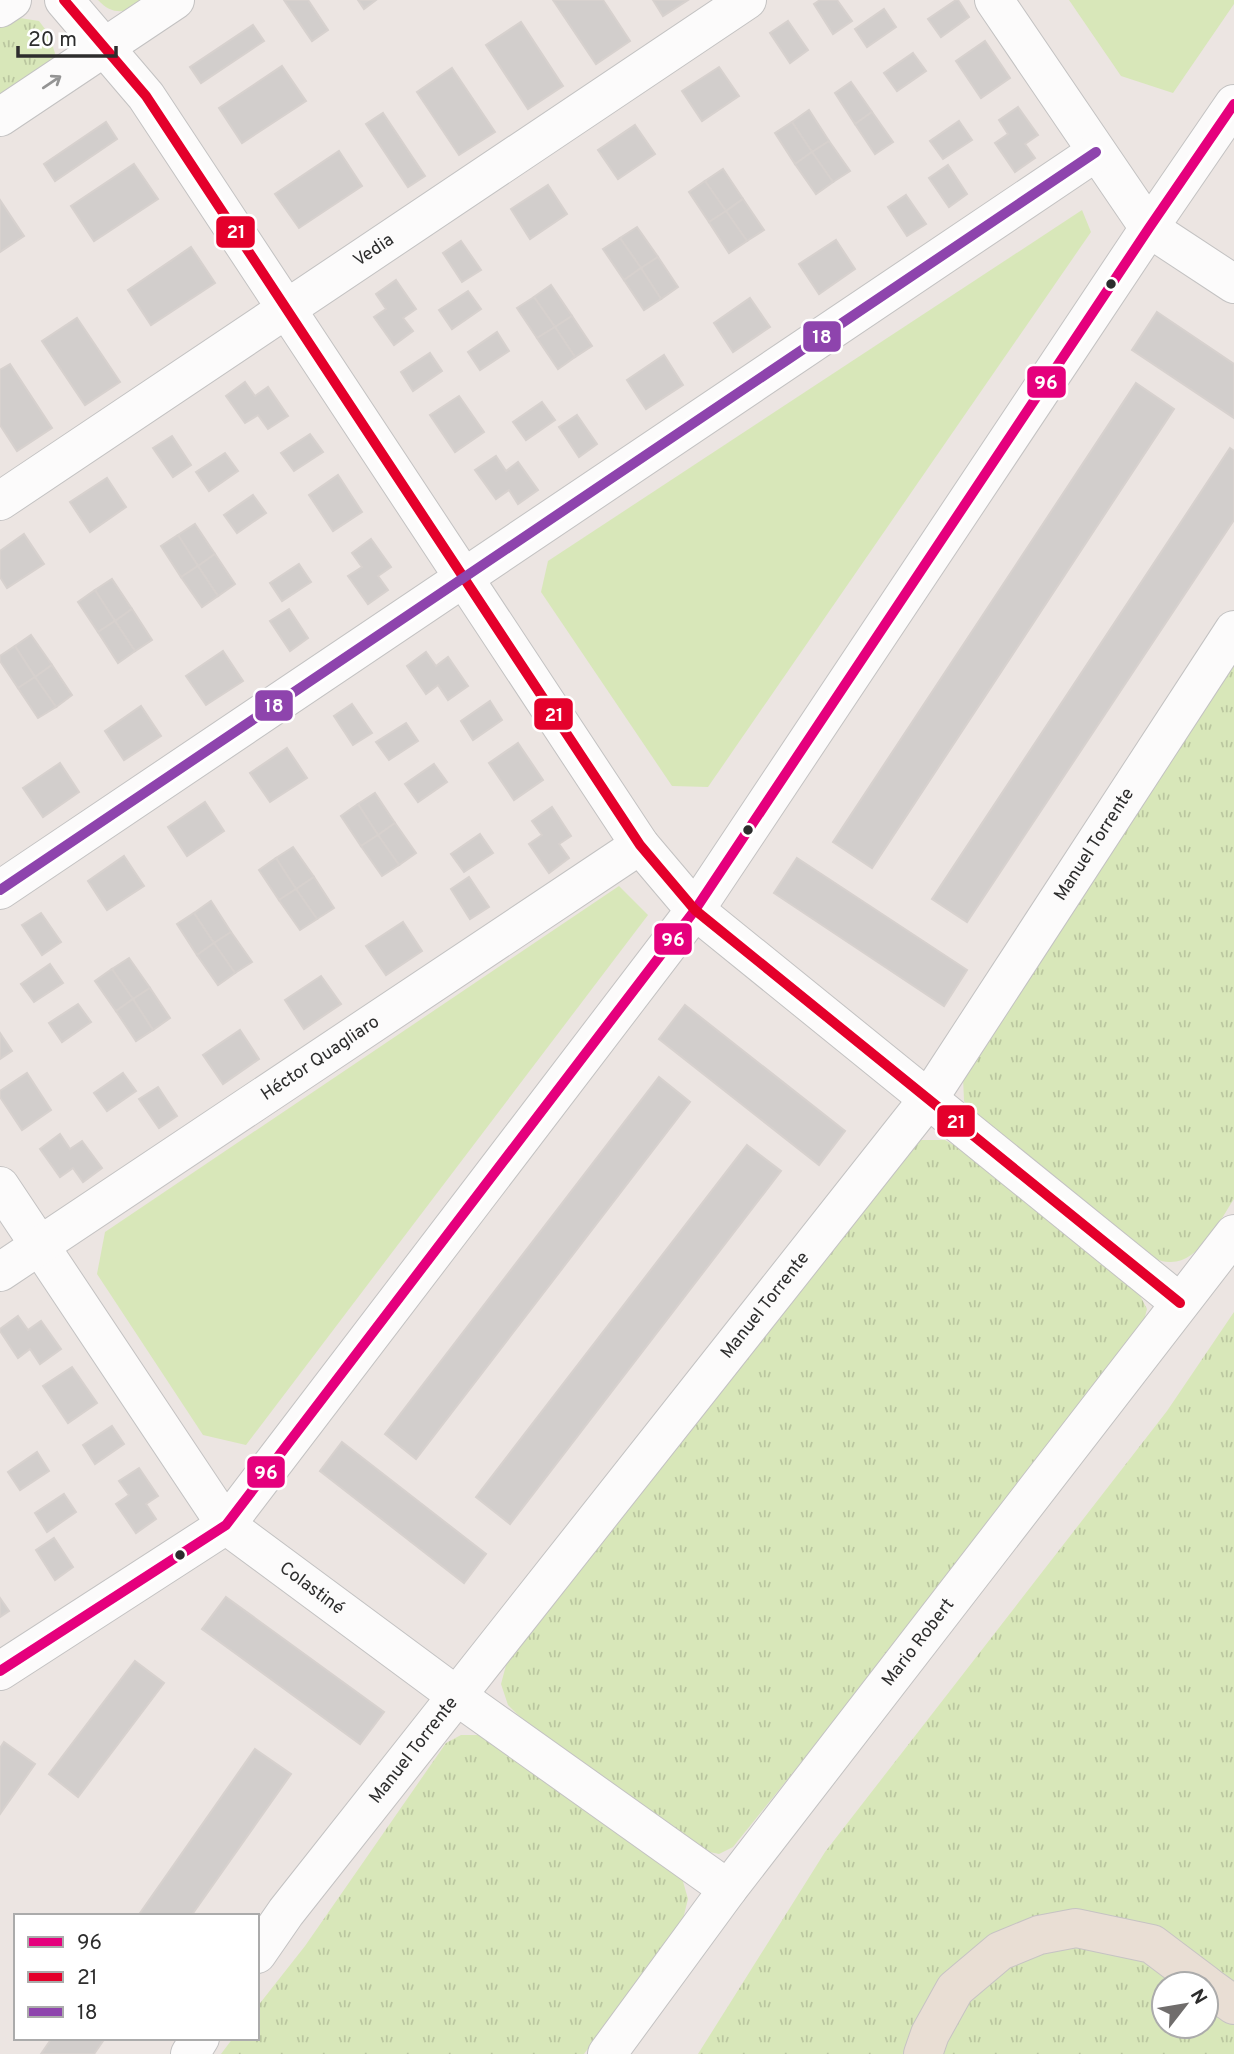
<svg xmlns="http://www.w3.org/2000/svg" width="1234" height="2054" font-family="Overpass,sans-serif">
<defs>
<pattern id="grass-tufts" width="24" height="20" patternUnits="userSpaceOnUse" patternTransform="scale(1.75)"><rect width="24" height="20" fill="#d8e7b9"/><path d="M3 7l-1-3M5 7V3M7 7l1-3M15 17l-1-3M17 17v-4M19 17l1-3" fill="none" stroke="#bac69f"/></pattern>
</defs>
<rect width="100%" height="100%" fill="#ece5e2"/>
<g fill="url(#grass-tufts)" fill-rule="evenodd">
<path d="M98,0h55c-21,9 -37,20 -55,0z"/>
<polygon points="20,18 39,21 48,33 55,53 50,70 0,106 0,26"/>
<path d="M1234,664v535c-14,21 -35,65 -65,63 -8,0 -18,-5 -26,-8l-167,-135 -12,-18 -1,-24z"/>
<polygon points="920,1140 945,1140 975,1157 1135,1286 1147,1309 1141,1332 945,1584 733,1847 719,1854 700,1850 535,1732 508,1705 501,1684 509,1654"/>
<path d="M1234,1312v742h-536l127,-202 342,-441zM1164,1984h42v42h-42z"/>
<polygon points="461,1735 486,1735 682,1878 688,1899 682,1923 584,2054 221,2054 233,2038 257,2038 257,2007 305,1946 446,1743"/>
</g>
<g fill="#d8e7b9">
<polygon points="1069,0 1234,0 1234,4 1173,93 1121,76"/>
<polygon points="1082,210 1091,232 708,787 672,786 541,592 548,561"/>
<polygon points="619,886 648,915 246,1445 203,1435 97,1274 105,1232"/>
</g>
<g fill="#d2cecc" stroke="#d7d1ce" stroke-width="2">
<polygon points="284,0 308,0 328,30 312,41"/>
<polygon points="358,0 376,0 364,9"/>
<polygon points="553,0 603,0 630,41 596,64"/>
<polygon points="653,0 688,0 663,16"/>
<polygon points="820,0 837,0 852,21 833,34 814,4"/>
<polygon points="956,0 958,0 969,17 941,37 928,19"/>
<polygon points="884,9 896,27 867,47 855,29"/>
<polygon points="788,21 808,50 790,63 770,33"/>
<polygon points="521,22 563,86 528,109 486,45"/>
<polygon points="253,25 264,41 201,83 190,67"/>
<polygon points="985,41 1010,78 981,98 956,61"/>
<polygon points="913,53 926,71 897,91 884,73"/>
<polygon points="282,66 306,101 242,143 219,108"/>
<polygon points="719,67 739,96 702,121 682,91"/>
<polygon points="452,68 495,132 459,155 417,92"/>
<polygon points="851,82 872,112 855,124 835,93"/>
<polygon points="1018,107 1038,135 1025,144 1035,158 1015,172 995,143 1008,134 999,120"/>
<polygon points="809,110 829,141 812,152 792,122"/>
<polygon points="872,112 893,142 875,154 855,124"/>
<polygon points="383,113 425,176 408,187 366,124"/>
<polygon points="959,121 972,140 943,159 930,141"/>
<polygon points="106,122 117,139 55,181 44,164"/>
<polygon points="792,122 812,152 795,164 775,133"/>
<polygon points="635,125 655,154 618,179 598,150"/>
<polygon points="829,141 850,171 833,182 812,152"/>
<polygon points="339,151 362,186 299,228 275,194"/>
<polygon points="812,152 833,182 816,194 795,164"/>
<polygon points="134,164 158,199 94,241 71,206"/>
<polygon points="948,165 967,194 949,207 929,178"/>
<polygon points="723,169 743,199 726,211 705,181"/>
<polygon points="705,181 726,211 709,222 689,192"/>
<polygon points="548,185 567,214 530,239 511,209"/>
<polygon points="906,195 926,224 907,236 888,207"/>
<polygon points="743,199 764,230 747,241 726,211"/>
<polygon points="0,200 24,236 0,252"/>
<polygon points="726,211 747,241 729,253 709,222"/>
<polygon points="637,227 658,257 641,268 620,238"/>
<polygon points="620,238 641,268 624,280 603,249"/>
<polygon points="836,240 855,269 819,294 799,264"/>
<polygon points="461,241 481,270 462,282 443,253"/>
<polygon points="191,247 215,283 151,325 128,290"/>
<polygon points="658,257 678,287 661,299 641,268"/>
<polygon points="641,268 661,299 644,310 624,280"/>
<polygon points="396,280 416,309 403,318 413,331 394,345 374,317 386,309 376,294"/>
<polygon points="551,285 572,316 555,327 534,297"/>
<polygon points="468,291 481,309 452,329 439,310"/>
<polygon points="534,297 555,327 537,338 517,308"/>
<polygon points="750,298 770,327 733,352 714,323"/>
<polygon points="1157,312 1234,364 1234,418 1132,350"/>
<polygon points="572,316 592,346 575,357 555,327"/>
<polygon points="77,318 120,382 85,405 42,341"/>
<polygon points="555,327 575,357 558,369 537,338"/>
<polygon points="497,332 509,351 480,370 468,352"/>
<polygon points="430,353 442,371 413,391 401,372"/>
<polygon points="664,355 683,385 646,409 627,380"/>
<polygon points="10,364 52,428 17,451 0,425 0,370"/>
<polygon points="245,382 255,396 268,387 288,416 268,429 258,415 245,423 226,396"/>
<polygon points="1136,383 1174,409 872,868 833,842"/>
<polygon points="459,396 484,432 455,452 430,415"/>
<polygon points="542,402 555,420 526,440 513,422"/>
<polygon points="577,415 597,444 579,457 559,427"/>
<polygon points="310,434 323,452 294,471 281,453"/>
<polygon points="172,436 191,465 173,477 153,448"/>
<polygon points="1230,448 1234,451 1234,520 967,922 932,899"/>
<polygon points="225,453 238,471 209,491 196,472"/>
<polygon points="496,456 506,471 518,462 538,490 518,504 509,490 496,499 475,470"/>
<polygon points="338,475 362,512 333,531 309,495"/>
<polygon points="107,478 126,507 90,532 70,502"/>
<polygon points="253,495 266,513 237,533 224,515"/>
<polygon points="195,524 215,554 198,566 178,535"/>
<polygon points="24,534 44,564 7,588 0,577 0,551"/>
<polygon points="178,535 198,566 181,577 161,546"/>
<polygon points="371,539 391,567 378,576 388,590 368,604 348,576 362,567 352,553"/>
<polygon points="215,554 235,584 218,596 198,566"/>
<polygon points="299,564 311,582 282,601 270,583"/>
<polygon points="198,566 218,596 202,607 181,577"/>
<polygon points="112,579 132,609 115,621 95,590"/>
<polygon points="95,590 115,621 98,632 78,602"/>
<polygon points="132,609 152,640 135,651 115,621"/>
<polygon points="289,609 308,638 290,651 270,621"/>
<polygon points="115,621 135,651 118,663 98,632"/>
<polygon points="31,635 52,665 35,677 15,646"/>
<polygon points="15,646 35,677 18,688 0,661 0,656"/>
<polygon points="223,651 243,681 206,705 186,676"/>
<polygon points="426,652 436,666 448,657 468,686 448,700 438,685 426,694 407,666"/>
<polygon points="52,665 72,695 56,707 35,677"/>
<polygon points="35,677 56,707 38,718 18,688"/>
<polygon points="490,701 502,720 473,740 461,721"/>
<polygon points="352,704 372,733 353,745 334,716"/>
<polygon points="141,706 161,736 124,760 105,731"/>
<polygon points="406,723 418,741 389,760 376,742"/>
<polygon points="518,743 543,780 514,800 489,763"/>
<polygon points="287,748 307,778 270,802 250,773"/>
<polygon points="60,763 79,792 43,817 23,788"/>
<polygon points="434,764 447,782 418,802 405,784"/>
<polygon points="375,793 395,823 378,835 358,804"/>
<polygon points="205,802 224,831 187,856 168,827"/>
<polygon points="358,804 378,835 361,846 341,816"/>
<polygon points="552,807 571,836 559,844 569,858 549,873 529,844 542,835 532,821"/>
<polygon points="395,823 416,853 399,865 378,835"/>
<polygon points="480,834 493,853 464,872 451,854"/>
<polygon points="378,835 399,865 382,876 361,846"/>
<polygon points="293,847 314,877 296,889 276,858"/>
<polygon points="124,856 144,886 107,910 88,881"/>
<polygon points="276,858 296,889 279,900 259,870"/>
<polygon points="797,858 967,970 944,1006 774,893"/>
<polygon points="314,877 334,908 317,919 296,889"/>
<polygon points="469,877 489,907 470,919 451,889"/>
<polygon points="296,889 317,919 300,930 279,900"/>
<polygon points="211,901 231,932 214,943 194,913"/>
<polygon points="41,913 61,942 42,955 22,925"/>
<polygon points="194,913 214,943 197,955 177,924"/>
<polygon points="403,922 422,951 386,975 366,946"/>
<polygon points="231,932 252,962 235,973 214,943"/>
<polygon points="214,943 235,973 218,985 197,955"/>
<polygon points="129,958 150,988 133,999 112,969"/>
<polygon points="50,964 63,983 34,1002 21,984"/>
<polygon points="112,969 133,999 116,1011 95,981"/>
<polygon points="321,976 341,1004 304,1029 285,1000"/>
<polygon points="150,988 170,1018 153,1030 133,999"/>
<polygon points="133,999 153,1030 136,1041 116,1011"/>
<polygon points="78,1004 91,1022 62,1042 49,1023"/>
<polygon points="685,1005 845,1131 819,1165 659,1039"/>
<polygon points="240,1030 259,1059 223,1084 203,1055"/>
<polygon points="0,1033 12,1051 0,1059"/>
<polygon points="27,1073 51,1110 22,1130 0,1097 0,1091"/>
<polygon points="123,1073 136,1091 107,1111 94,1093"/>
<polygon points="659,1077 690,1102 416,1459 385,1434"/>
<polygon points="158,1087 177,1116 159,1128 139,1099"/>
<polygon points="60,1134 70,1149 82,1141 102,1168 83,1182 73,1168 60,1177 40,1149"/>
<polygon points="747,1145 781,1171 510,1524 476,1497"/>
<polygon points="18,1316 28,1330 41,1321 61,1349 40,1364 30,1349 18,1358 0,1331 0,1329"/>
<polygon points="72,1367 97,1403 68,1423 43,1386"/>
<polygon points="112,1426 124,1444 95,1464 83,1445"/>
<polygon points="342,1442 486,1554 464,1583 320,1471"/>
<polygon points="37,1452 49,1471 20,1490 8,1472"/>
<polygon points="139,1468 158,1496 146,1504 156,1519 136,1533 116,1504 129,1495 119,1481"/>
<polygon points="64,1494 76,1512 47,1532 35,1513"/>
<polygon points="54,1538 73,1567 55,1580 36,1550"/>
<polygon points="226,1597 384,1712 360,1744 202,1629"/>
<polygon points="0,1598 9,1611 0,1617"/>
<polygon points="135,1661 164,1683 78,1797 49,1774"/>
<polygon points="4,1742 35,1764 0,1814 0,1748"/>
<polygon points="255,1749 291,1774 191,1916 138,1916"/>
<polygon points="52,2038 105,2038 94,2054 41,2054"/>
</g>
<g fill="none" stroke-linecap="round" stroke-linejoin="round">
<g stroke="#c3c2c2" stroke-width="40">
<g id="minor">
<polyline points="64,0 146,96 640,845 695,910 1180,1303"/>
<polyline points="994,0 1149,228 1234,284"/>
<polyline points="0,8 12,0"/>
<polyline points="0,117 175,0"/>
<path id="s1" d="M0,501l747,-501"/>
<polyline points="0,890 1096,152"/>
<path id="s2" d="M0,1186l226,339 231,171 271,193"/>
<path id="s3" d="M0,1272l640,-427"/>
<polyline points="0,1671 226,1525 695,910 1149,228 1234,104"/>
<path id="s4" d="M257,1954l29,-42 643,-814 305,-468"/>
<polyline points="190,2054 200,2038"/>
<path id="s5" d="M607,2054l121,-165 506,-655"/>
</g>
</g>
<g stroke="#c6c3c3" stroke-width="40">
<g id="major">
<polyline points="1206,1985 1234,2005"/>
<polyline points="923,2054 930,2034 955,1989 1000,1951 1039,1935 1076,1928 1152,1944 1205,1984"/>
</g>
</g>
<use href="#minor" stroke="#fcfbfb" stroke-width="38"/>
<use href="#major" stroke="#e9ded4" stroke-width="38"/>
<g stroke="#fff" stroke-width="16">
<polyline id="bus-1" points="0,1671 226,1525 695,910 1149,228 1234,104"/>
</g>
<g stroke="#fff" stroke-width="16">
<polyline id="bus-2" points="64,0 146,96 640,845 695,910 1180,1303"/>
</g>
<g stroke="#fff" stroke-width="16">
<polyline id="bus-3" points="0,890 1096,152"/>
</g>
<use href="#bus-1" stroke="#e5007d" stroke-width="10"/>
<use href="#bus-2" stroke="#e4002b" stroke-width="10"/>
<use href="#bus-3" stroke="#8e44ad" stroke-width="10"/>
</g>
<defs><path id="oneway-shaft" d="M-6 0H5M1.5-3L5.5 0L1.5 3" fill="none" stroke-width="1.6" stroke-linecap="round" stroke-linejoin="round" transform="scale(1.75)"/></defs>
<use stroke="#949494" href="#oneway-shaft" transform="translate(52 82) rotate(-34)"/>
<g fill="#2d2d2d" stroke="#fff" stroke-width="2.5">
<circle cx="1111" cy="284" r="6"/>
<circle cx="748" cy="830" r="6"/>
<circle cx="180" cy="1555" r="6"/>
</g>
<g text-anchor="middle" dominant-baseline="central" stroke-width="6" stroke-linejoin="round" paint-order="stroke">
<g font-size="18" fill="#2d2d2d" stroke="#fff">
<text stroke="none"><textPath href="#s1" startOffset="450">Vedia</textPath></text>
<text stroke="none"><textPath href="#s4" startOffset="1391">Manuel Torrente</textPath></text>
<text stroke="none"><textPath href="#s3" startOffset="385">Héctor Quagliaro</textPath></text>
<text stroke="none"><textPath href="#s4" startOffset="824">Manuel Torrente</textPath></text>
<text stroke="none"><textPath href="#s2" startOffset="514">Colastiné</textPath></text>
<text stroke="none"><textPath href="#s5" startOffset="516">Mario Robert</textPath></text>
<text stroke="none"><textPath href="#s4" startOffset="257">Manuel Torrente</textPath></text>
</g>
</g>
<g stroke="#fff" stroke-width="2.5">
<rect x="215" y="215" width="41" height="34" rx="7" fill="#e4002b"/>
<rect x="802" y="320" width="40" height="33" rx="7" fill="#8e44ad"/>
<rect x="1026" y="365" width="41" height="34" rx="7" fill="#e5007d"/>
<rect x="254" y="689" width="40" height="33" rx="7" fill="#8e44ad"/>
<rect x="533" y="697" width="41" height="34" rx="7" fill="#e4002b"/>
<rect x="653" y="922" width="40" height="34" rx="7" fill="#e5007d"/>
<rect x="936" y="1104" width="40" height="34" rx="7" fill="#e4002b"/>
<rect x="246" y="1455" width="40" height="34" rx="7" fill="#e5007d"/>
</g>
<g font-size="19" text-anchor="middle" font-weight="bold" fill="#fff">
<text x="236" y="238">21</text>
<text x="822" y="343">18</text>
<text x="1046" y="389">96</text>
<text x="274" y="712">18</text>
<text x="554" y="721">21</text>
<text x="673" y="946">96</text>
<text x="956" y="1128">21</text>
<text x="266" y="1479">96</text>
</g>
<rect x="14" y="1914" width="245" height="126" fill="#ffffff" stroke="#ababab" stroke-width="2"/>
<rect x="28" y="1937" width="35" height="10" fill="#e5007d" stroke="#ababab" stroke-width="2"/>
<text x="77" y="1949" font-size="21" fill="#2d2d2d">96</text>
<rect x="28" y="1972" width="35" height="10" fill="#e4002b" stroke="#ababab" stroke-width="2"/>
<text x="77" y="1984" font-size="21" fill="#2d2d2d">21</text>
<rect x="28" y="2007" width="35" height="10" fill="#8e44ad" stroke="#ababab" stroke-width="2"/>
<text x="77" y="2019" font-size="21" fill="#2d2d2d">18</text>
<g transform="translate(1185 2005) rotate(59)"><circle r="33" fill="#ffffff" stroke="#ababab" stroke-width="2"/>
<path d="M0-5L12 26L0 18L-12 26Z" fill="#706d6c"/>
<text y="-10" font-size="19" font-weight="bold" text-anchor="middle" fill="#2d2d2d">N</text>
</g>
<path d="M18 46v10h98v-10" fill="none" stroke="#2d2d2d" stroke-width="3.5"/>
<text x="28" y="46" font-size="21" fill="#2d2d2d" stroke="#ffffff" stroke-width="5" paint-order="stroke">20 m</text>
</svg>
